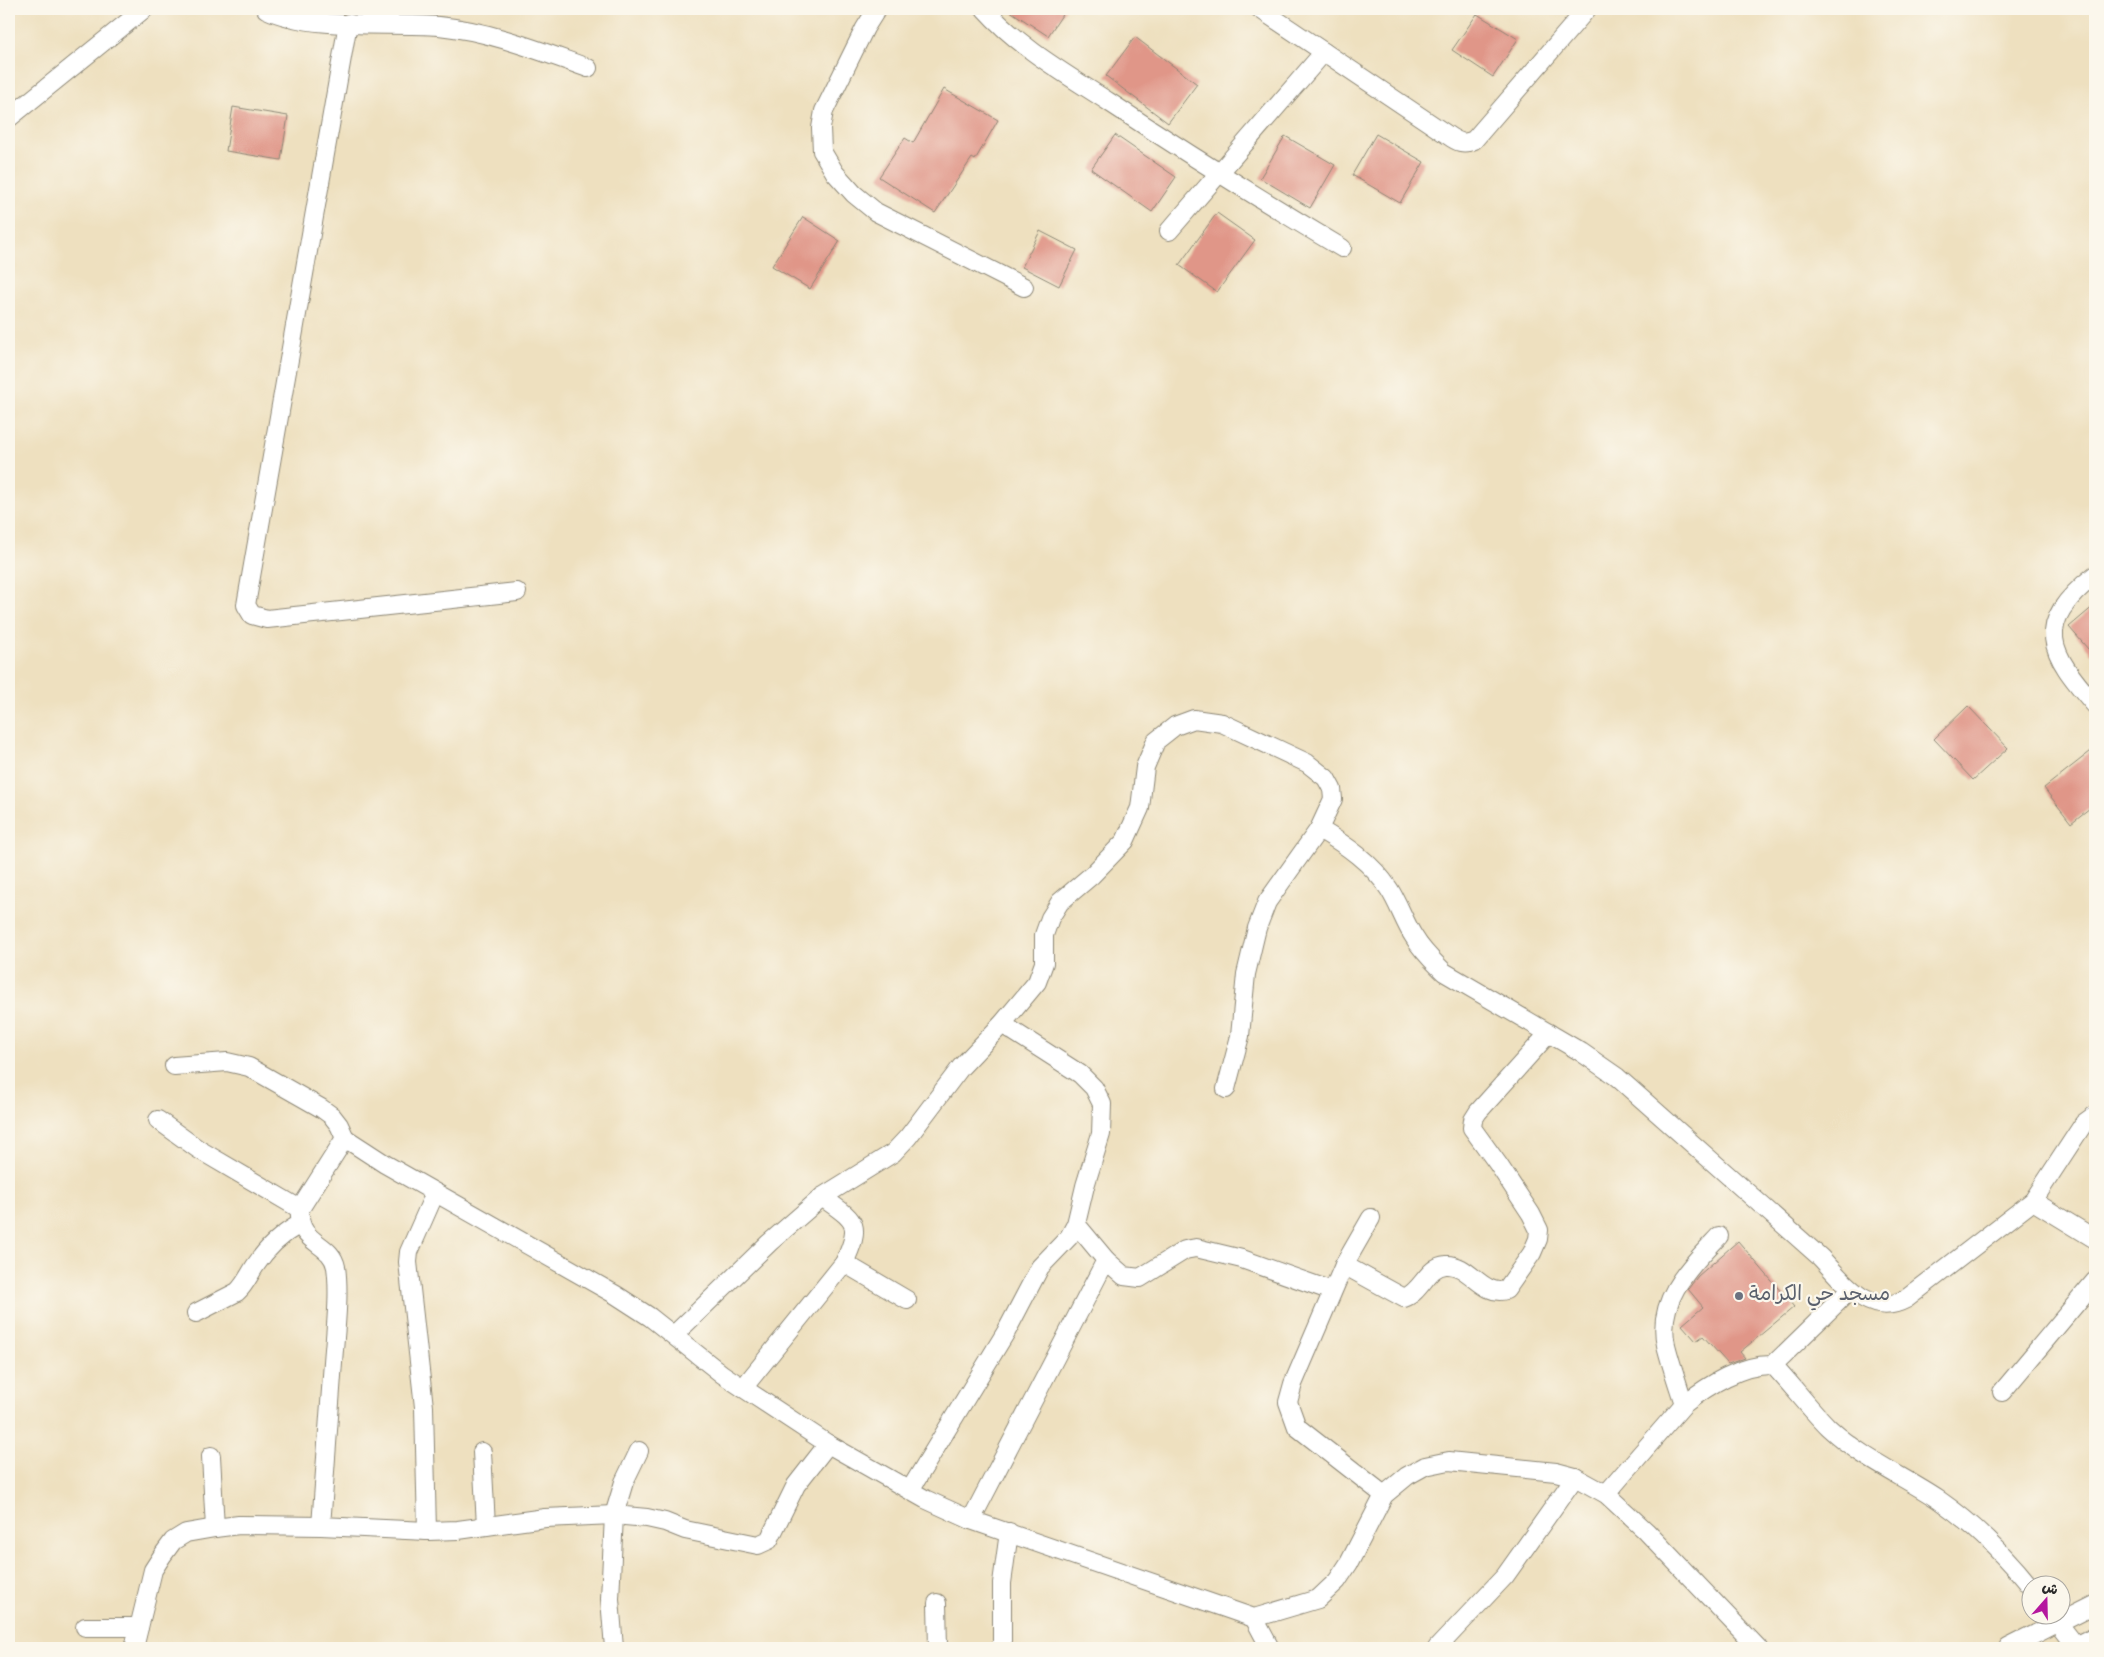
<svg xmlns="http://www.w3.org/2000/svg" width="2104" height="1657" font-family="Dekko,'Playpen Sans Arabic',sans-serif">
<rect width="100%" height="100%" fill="#fbf7ec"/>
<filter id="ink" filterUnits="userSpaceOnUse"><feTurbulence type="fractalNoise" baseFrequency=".02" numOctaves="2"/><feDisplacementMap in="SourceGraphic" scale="10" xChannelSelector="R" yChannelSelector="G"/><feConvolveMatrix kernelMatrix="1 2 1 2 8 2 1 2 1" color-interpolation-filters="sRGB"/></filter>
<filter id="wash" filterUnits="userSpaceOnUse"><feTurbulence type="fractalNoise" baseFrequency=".0096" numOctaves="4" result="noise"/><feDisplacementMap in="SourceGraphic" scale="20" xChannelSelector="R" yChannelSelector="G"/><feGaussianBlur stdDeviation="1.12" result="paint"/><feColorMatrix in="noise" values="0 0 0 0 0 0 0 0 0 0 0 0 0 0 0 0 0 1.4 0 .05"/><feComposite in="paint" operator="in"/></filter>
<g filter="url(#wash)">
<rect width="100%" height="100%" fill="#eee0bf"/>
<g id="blocks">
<g fill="#e09688">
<polygon points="1007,9 1066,9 1048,36"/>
<polygon points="1477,14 1518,39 1493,77 1452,50"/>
<polygon points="1135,37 1197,84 1168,123 1106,76"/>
<polygon points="944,89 998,120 975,160 972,158 935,213 879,177 905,138 913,143"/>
<polygon points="233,107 288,116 281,160 226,151"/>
<polygon points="1376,134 1424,162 1400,203 1352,175"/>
<polygon points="1115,135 1176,177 1152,212 1091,169"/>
<polygon points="1285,136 1335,165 1310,208 1260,178"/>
<polygon points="1217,213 1255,240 1217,292 1179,265"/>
<polygon points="803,217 840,241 810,289 772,266"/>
<polygon points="1040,231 1077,250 1059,286 1022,267"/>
<polygon points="2095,605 2095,657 2069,627"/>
<polygon points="1968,706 2008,748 1973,780 1934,739"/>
<polygon points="2095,748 2095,804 2071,823 2044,788"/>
<polygon points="1738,1241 1794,1307 1740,1352 1745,1358 1728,1364 1703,1336 1696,1341 1682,1325 1703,1307 1688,1289 1698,1276"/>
</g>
</g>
</g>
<g filter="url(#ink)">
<use href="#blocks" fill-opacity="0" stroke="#8c8675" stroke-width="1"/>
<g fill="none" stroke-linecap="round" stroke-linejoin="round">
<g stroke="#8c8675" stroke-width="20">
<g id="street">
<path d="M266,9c47,22 120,13 173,17 51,5 101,25 149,42"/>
<polyline points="877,9 865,28 824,111 821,128 822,151 835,173 854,194 876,212 1024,287"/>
<path d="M985,9c35,39 81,65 124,93 77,51 154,99 233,146"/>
<path d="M1260,9l192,129c8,5 13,6 22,2l113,-131"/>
<polyline points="348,23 246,605 252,615 267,619 517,592"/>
<polyline points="9,118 144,9"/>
<polyline points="1169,231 1324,52"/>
<path d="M2095,575c-63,50 -46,77 0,130"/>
<path d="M1319,829c27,16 53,34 70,60 10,15 15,33 25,48 8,14 19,24 30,35l137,80 36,25 203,180c23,24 49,62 86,42l127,-98 51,-78 11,-8"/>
<polyline points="174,1066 227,1062 249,1067 321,1108 332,1116 339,1125 345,1138 385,1164 616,1295 650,1317 722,1374 743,1388 828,1444 925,1499 971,1520 1254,1618 1318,1599 1337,1581 1349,1563 1384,1495 1407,1476 1425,1466 1449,1461 1556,1472 1575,1477 1606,1494 1646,1531 1758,1648"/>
<polyline points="158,1120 198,1149 300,1209"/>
<polyline points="2033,1201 2095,1239"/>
<polyline points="1371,1218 1344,1265 1293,1384 1288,1402 1297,1427 1384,1495"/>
<polyline points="1106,1260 1124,1276 1140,1278 1185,1250 1196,1248 1242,1259 1332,1291"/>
<polyline points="844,1263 907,1300"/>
<path d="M1344,1265l60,33c18,-6 23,-32 42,-33 23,-2 36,32 60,25l26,-37 6,-14 1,-9 -8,-16 -33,-50 -26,-36 1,-8 5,-8 71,-79"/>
<path d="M196,1313l41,-21c8,-7 12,-17 18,-26 11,-17 27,-32 45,-42"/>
<polyline points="674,1335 769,1243 822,1197 893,1153 908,1137 961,1067 1002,1024 1037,982 1044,963 1044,935 1050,918 1060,902 1092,875 1125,841 1140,808 1145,767 1156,741 1175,726 1194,719 1222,723 1307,763 1326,778 1332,789 1333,799 1319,829 1267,902 1257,928 1246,974 1240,1036 1226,1089"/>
<path d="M1773,1365c19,20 36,43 55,62 33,31 75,49 111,73 36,25 66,55 93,89"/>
<path d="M743,1388l101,-125c19,-41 11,-42 -22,-66"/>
<polyline points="2002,1392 2095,1281"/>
<path d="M1684,1404c-6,-19 -13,-39 -18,-59 -10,-46 24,-78 53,-109"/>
<polyline points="482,1452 486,1526"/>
<polyline points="211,1456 215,1528"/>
<polyline points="910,1490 1006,1332 1040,1267 1069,1237 1076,1224 1085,1186 1101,1134 1102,1104 1094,1088 1080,1074 1002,1024"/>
<path d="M1606,1494l78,-90c25,-19 57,-40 89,-39l77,-75"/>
<polyline points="971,1520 1106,1260 1076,1224"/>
<path d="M321,1526c4,-55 8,-109 12,-164 2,-28 7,-67 3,-95 -5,-26 -39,-22 -36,-58l45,-71"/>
<polyline points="427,1531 424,1407 408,1262 409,1252 435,1193"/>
<polyline points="937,1603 938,1648"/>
<polyline points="2052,1615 2076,1646"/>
<polyline points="1254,1618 1270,1648"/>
<polyline points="85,1627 139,1627"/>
<polyline points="134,1648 153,1570 162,1556 173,1541 186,1533 215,1528 239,1525 321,1526 427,1531 458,1530 545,1518 614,1515 647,1518 665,1522 685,1530 758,1545 769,1540 796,1485 828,1444"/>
<polyline points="614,1648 610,1599 614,1515 624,1482 639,1451"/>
<polyline points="1002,1648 1002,1583 1009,1532"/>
<polyline points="1437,1648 1505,1576 1575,1477"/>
<polyline points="2008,1648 2095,1604"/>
<polyline points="2071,1648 2095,1636"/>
</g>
</g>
<use href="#street" stroke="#fff" stroke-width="18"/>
</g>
</g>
<circle fill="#6b7280" stroke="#fbf7ec" stroke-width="2" cx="1739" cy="1296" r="5"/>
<g text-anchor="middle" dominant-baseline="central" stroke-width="4.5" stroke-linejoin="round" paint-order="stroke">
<g font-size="20" fill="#5b616d" stroke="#fbf7ec" text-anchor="start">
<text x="1749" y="1296">مسجد حي الكرامة</text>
</g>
</g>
<rect width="2104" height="1657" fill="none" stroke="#fbf7ec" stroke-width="30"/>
<g transform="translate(2046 1600) rotate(20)"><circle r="24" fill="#fbf7ec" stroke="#a8a59f"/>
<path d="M0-4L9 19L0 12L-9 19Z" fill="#b5179e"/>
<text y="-8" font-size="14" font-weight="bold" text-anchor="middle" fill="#2b2b2b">ش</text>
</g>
</svg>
